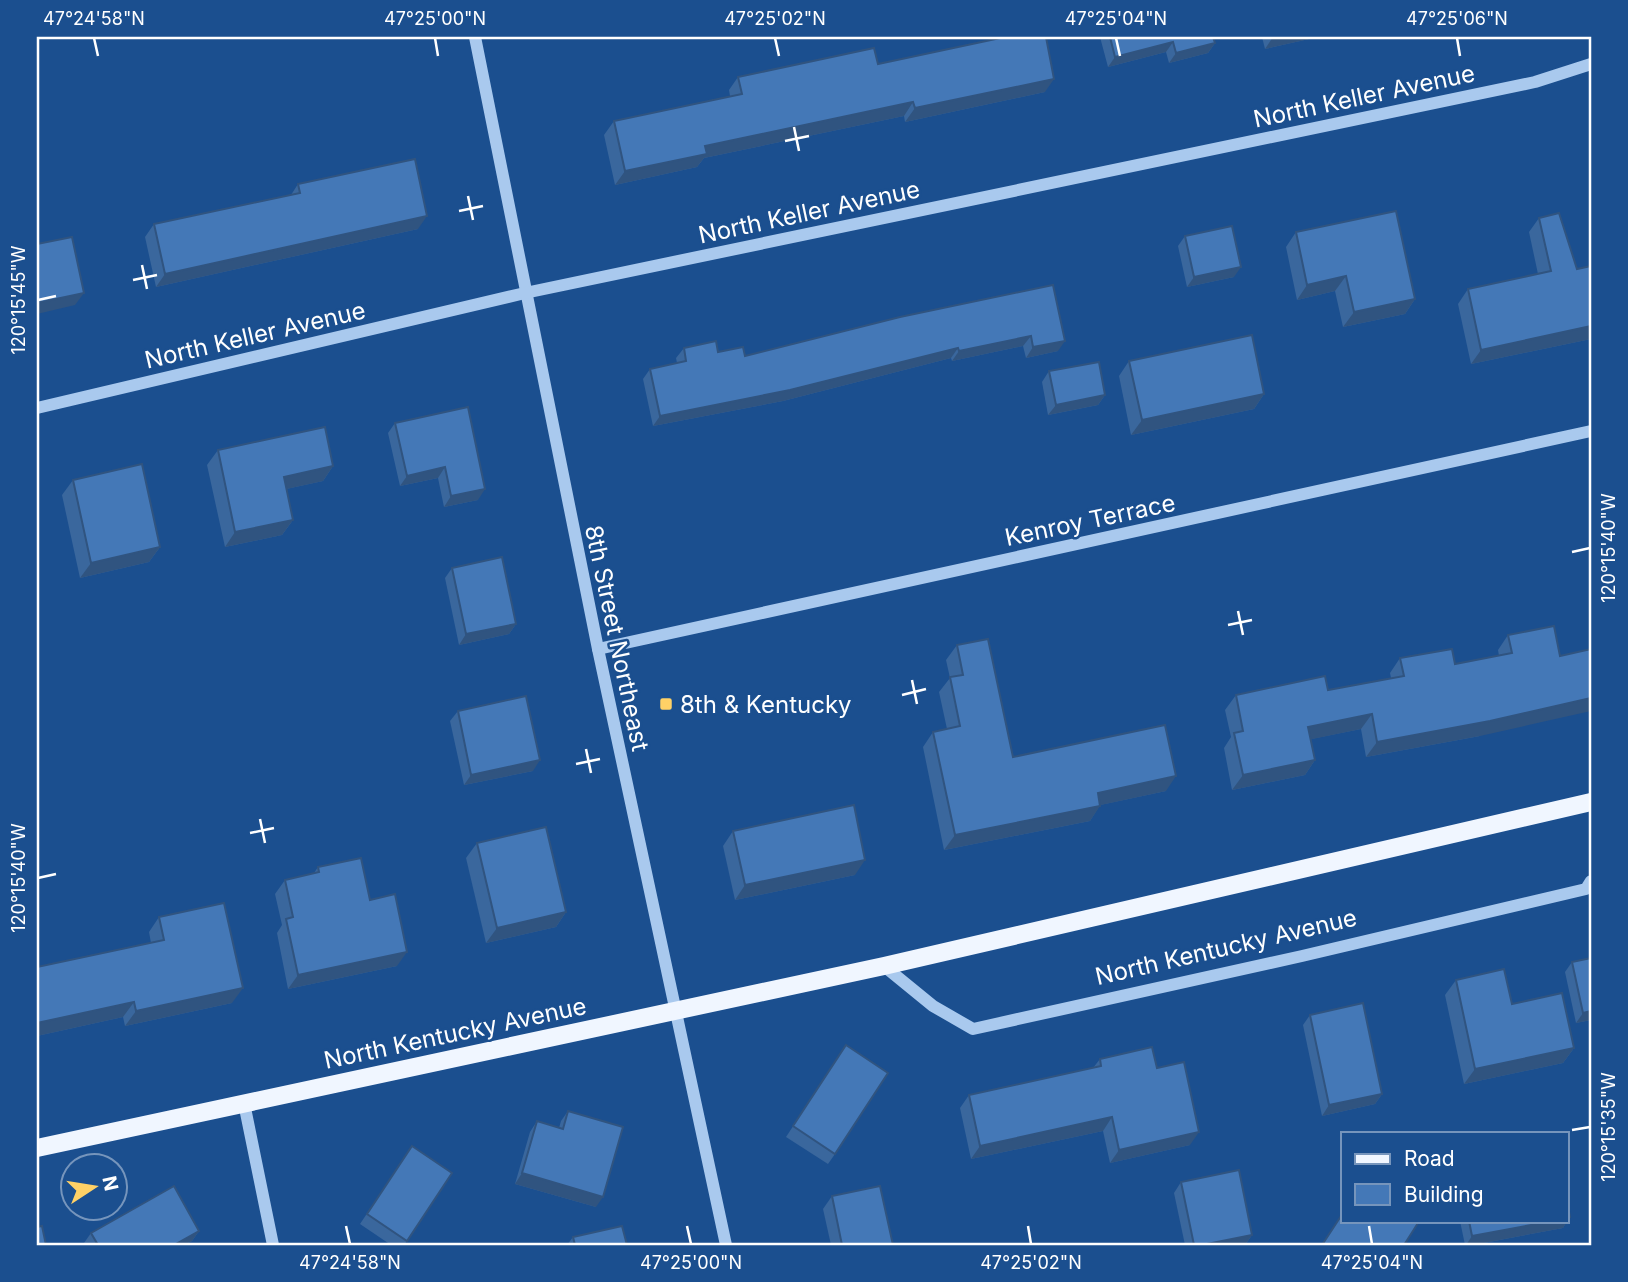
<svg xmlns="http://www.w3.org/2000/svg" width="1628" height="1282" font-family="Inter,sans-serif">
<rect width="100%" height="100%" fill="#1b4f8f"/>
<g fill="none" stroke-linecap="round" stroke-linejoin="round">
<g stroke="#a9c9ee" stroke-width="12">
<polyline points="475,37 598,649 726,1245"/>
<polyline points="37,408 525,293 1535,82 1591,64"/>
<polyline points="598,649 1591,431"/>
<polyline points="884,966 933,1006 973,1029 1302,956 1586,889 1591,881"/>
<polyline points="244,1103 273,1245"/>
</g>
<polyline stroke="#f0f6ff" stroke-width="18" points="37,1148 884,966 1591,802"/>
</g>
<g fill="#3a679d">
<polygon points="999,37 1046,37 1045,92 905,122 904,116 704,158 697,167 615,185 604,135 614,121 730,96 729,90 738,77 878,64 999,38"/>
<polygon points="1100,37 1213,37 1215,43 1208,53 1169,63 1166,52 1108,67"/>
<polygon points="1262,37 1318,37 1265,49"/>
<polygon points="298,184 418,229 156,287 145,237 154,224 291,195"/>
<polygon points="1539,218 1577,269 1591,266 1591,339 1471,364 1458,304 1468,289 1538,274 1529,232"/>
<polygon points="1296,232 1415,299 1405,314 1343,327 1335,291 1297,300 1286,247"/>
<polygon points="1185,236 1234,277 1187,287 1178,246"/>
<polygon points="1053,285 1058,351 1026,358 1023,346 952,361 951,358 783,401 653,426 643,379 650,369 677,363 676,358 684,348 745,356"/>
<polygon points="1129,361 1264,394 1254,409 1131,435 1119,376"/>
<polygon points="1049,371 1105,395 1098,405 1048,415 1042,382"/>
<polygon points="468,407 478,500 444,507 438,478 400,486 388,433 395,423"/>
<polygon points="218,450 333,466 323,481 286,489 293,520 282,535 225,547 207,465"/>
<polygon points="73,480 160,547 149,562 80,578 62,495"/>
<polygon points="452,568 516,624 509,634 459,645 445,578"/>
<polygon points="1554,626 1480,736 1366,757 1361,729 1311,739 1315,760 1305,775 1232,790 1224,748 1231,737 1225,710 1236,695 1328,690 1391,678 1390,673 1400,658 1455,664 1499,656 1498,650 1508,635"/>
<polygon points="957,645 1013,757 1166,791 1100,805 1090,821 944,850 923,747 933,732 947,729 939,692 950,678 946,660"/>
<polygon points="458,711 533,771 464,785 450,721"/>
<polygon points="733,831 855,875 735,900 723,846"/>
<polygon points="477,843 566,912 556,927 486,943 466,858"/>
<polygon points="318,867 370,900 397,966 288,989 277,933 282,925 275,894 285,880 314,873"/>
<polygon points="159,917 232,1003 125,1026 123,1017 37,1036 37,967 151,943 149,932"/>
<polygon points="1591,958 1591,1020 1576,1023 1565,972 1572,962"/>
<polygon points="1456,980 1512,1004 1574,1048 1563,1063 1464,1084 1445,995"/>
<polygon points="1310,1015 1382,1094 1375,1104 1322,1116 1303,1025"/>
<polygon points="839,1056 835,1154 828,1164 786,1137"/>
<polygon points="1100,1059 1157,1068 1190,1145 1110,1163 1103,1131 971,1159 960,1108 969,1095 1093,1068"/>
<polygon points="568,1111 596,1207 515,1184 530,1132 537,1121 559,1128 561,1121"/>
<polygon points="412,1146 407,1241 404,1245 391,1245 360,1224"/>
<polygon points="1181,1182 1252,1235 1245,1245 1185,1245 1174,1193"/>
<polygon points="832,1196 893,1245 831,1245 823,1209"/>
<polygon points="1460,1221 1567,1221 1563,1228 1473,1245 1465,1245"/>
<polygon points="199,1231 192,1241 184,1245 85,1245 84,1243 91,1233"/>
<polygon points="573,1237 627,1245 567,1245"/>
</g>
<g fill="#305480">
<polygon points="1273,37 1318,37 1265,49"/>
<polygon points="1173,42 1166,52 1108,67 1115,57"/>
<polygon points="1215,43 1208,53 1169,63 1176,53"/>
<polygon points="1054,79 1045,92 905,122 915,108"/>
<polygon points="913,102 904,116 704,158 697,167 615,185 625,171 705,146"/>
<polygon points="427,216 418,229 156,287 165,274"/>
<polygon points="1241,267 1234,277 1187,287 1194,277"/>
<polygon points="1346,276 1335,291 1297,300 1307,285"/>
<polygon points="84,293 75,305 37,314 37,303"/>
<polygon points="1415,299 1405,314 1343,327 1354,312"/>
<polygon points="1591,326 1591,339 1471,364 1481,350"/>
<polygon points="1031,336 1023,346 952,361 959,351"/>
<polygon points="1065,341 1058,351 1026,358 1033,347"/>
<polygon points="958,348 951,358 783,401 653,426 660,416"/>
<polygon points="1264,394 1254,409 1131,435 1142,420"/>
<polygon points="1105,395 1098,405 1048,415 1056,405"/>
<polygon points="333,466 323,481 273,492 284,477"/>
<polygon points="445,467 438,478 400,486 407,476"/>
<polygon points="485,489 478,500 444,507 451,496"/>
<polygon points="293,520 282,535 225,547 235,532"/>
<polygon points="160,547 149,562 80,578 91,563"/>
<polygon points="516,624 509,634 459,645 466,634"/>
<polygon points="1591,698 1591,711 1480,736 1366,757 1377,742"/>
<polygon points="1372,714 1361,729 1298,742 1308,727"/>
<polygon points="540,760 533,771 464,785 471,775"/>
<polygon points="1315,760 1305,775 1232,790 1243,775"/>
<polygon points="1176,776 1166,791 1087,808 1098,793"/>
<polygon points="1100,806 1090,821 944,850 955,835"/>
<polygon points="865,860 855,875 735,900 745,885"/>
<polygon points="566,912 556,927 486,943 497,928"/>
<polygon points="407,952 397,966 288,989 298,975"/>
<polygon points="243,988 232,1003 125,1026 136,1011"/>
<polygon points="134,1002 123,1017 37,1036 37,1023"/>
<polygon points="1591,1011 1591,1020 1576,1023 1583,1013"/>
<polygon points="1574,1048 1563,1063 1464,1084 1475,1069"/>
<polygon points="1382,1094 1375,1104 1322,1116 1329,1105"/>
<polygon points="1112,1117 1103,1131 971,1159 980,1146"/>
<polygon points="1199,1132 1190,1145 1110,1163 1119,1150"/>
<polygon points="522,1173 603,1197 596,1207 515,1184"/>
<polygon points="1570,1217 1563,1228 1473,1245 1466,1245 1472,1236 1553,1221 1567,1221 1567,1218"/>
<polygon points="199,1231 192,1241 184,1245 174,1245"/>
<polygon points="1252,1235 1245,1245 1202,1245"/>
</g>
<g fill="#4478b7" stroke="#305480" stroke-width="2">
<polygon points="1005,37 1046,37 1054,79 915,108 913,102 705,146 707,154 625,171 614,121 742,94 738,77 874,48 878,64"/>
<polygon points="1110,37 1213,37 1215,43 1176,53 1173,42 1115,57"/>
<polygon points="415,159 427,216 165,274 154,224 300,193 298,184"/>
<polygon points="1396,211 1415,299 1354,312 1346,276 1307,285 1296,232"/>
<polygon points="1559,213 1577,269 1591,266 1591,326 1481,350 1468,289 1551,271 1539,218"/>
<polygon points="1232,226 1241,267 1194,277 1185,236"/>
<polygon points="72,237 84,293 37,303 37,244"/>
<polygon points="1053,285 1065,341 1033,347 1031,336 959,351 958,348 790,390 660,416 650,369 686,361 684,348 716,341 718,352 743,347 745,356 900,317"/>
<polygon points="1252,335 1264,394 1142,420 1129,361"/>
<polygon points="1099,362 1105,395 1056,405 1049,371"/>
<polygon points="468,407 485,489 451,496 445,467 407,476 395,423"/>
<polygon points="325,427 333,466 284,477 293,520 235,532 218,450"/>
<polygon points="142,464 160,547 91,563 73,480"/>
<polygon points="502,557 516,624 466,634 452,568"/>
<polygon points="1554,626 1560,656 1591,649 1591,698 1490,721 1377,742 1372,714 1308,727 1315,760 1243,775 1234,733 1243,731 1236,695 1325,676 1328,690 1404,676 1400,658 1452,649 1455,664 1512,653 1508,635"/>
<polygon points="988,639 1013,757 1165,725 1176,776 1098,793 1100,806 955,835 933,732 960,726 950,677 963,675 957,645"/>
<polygon points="526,696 540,760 471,775 458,711"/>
<polygon points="854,805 865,860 745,885 733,831"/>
<polygon points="546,827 566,912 497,928 477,843"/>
<polygon points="361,858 370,900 395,894 407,952 298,975 286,919 293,917 285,880 319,872 318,867"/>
<polygon points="224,903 243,988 136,1011 134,1002 37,1023 37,967 164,940 159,917"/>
<polygon points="1591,958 1591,1011 1583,1013 1572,962"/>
<polygon points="1504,969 1512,1004 1562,993 1574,1048 1475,1069 1456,980"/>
<polygon points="1363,1003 1382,1094 1329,1105 1310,1015"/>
<polygon points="846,1045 888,1073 835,1154 793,1126"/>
<polygon points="1152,1047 1157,1068 1184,1062 1199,1132 1119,1150 1112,1117 980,1146 969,1095 1101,1066 1100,1059"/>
<polygon points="568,1111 623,1127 603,1197 522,1173 537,1121 563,1129"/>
<polygon points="412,1146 452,1173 407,1241 367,1214"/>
<polygon points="1239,1170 1252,1235 1202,1245 1194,1245 1181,1182"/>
<polygon points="174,1186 199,1231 174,1245 98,1245 91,1233"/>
<polygon points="880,1186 893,1245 842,1245 832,1196"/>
<polygon points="1567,1201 1570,1217 1567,1218"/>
<polygon points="1343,1213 1343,1221 1416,1221 1418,1223 1404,1245 1322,1245"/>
<polygon points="1469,1221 1553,1221 1472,1236"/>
<polygon points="42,1226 46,1245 37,1245 37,1227"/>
<polygon points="622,1226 627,1245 575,1245 573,1237"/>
</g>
<path fill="none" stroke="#fff" stroke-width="2.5" d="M94,38l4,18M435,38l3,18M775,38l4,18M1116,38l4,18M1457,38l3,18M794,127l5,24M785,141l24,-5M468,196l5,24M459,211l24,-5M142,265l5,24M133,280l24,-5M38,300l18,-4M1572,552l18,-4M1238,611l5,24M1228,625l24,-5M912,680l5,24M902,695l24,-6M586,749l5,24M576,764l24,-5M260,819l5,24M250,833l24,-5M38,878l18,-4M1572,1130l18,-3M346,1226l4,18M687,1226l4,18M1028,1226l3,18M1369,1226l3,18"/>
<rect fill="#ffd166" stroke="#1b4f8f" stroke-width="2.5" x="659" y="697" width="14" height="14" rx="3.5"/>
<g text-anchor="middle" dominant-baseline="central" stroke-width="5" stroke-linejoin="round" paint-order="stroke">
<g font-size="24" fill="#fff" stroke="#1b4f8f">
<text transform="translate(1364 96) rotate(-12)">North Keller Avenue</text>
<text transform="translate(809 212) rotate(-12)">North Keller Avenue</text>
<text transform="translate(255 335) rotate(-13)">North Keller Avenue</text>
<text transform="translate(1090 520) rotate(-12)">Kenroy Terrace</text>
<text transform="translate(617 638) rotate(78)">8th Street Northeast</text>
<text transform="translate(1226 947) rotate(-13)">North Kentucky Avenue</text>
<text transform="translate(455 1033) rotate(-12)">North Kentucky Avenue</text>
</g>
<g font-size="24" fill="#fff" stroke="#1b4f8f" text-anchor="start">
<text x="680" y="704">8th &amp; Kentucky</text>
</g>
</g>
<rect width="1628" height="1282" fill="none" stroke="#1b4f8f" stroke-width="77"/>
<rect x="1341" y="1132" width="228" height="91" fill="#1b4f8f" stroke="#7695bc" stroke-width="2"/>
<rect x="1355" y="1154" width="35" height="10" fill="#f0f6ff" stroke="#7695bc" stroke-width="2"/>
<text x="1404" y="1166" font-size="21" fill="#ffffff">Road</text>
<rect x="1355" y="1184" width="35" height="21" fill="#4478b7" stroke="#7695bc" stroke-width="2"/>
<text x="1404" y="1202" font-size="21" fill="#ffffff">Building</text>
<g transform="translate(94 1187) rotate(78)"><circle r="33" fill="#1b4f8f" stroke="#7695bc" stroke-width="2"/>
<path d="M0-5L12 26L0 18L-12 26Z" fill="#ffd166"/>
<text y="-10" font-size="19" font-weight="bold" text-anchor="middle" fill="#ffffff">N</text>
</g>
<rect x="38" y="38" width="1552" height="1206" fill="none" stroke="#fff" stroke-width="2.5"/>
<g font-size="18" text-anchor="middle" fill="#fff">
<text x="94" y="25">47°24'58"N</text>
<text x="435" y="25">47°25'00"N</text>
<text x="775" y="25">47°25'02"N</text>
<text x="1116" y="25">47°25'04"N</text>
<text x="1457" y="25">47°25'06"N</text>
<text transform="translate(19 300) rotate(-90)" y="6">120°15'45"W</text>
<text transform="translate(1609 548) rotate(-90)" y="6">120°15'40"W</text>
<text transform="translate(19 878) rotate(-90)" y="6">120°15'40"W</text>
<text transform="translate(1609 1127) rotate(-90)" y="6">120°15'35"W</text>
<text x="350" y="1269">47°24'58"N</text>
<text x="691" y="1269">47°25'00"N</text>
<text x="1031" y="1269">47°25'02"N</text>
<text x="1372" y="1269">47°25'04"N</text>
</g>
</svg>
